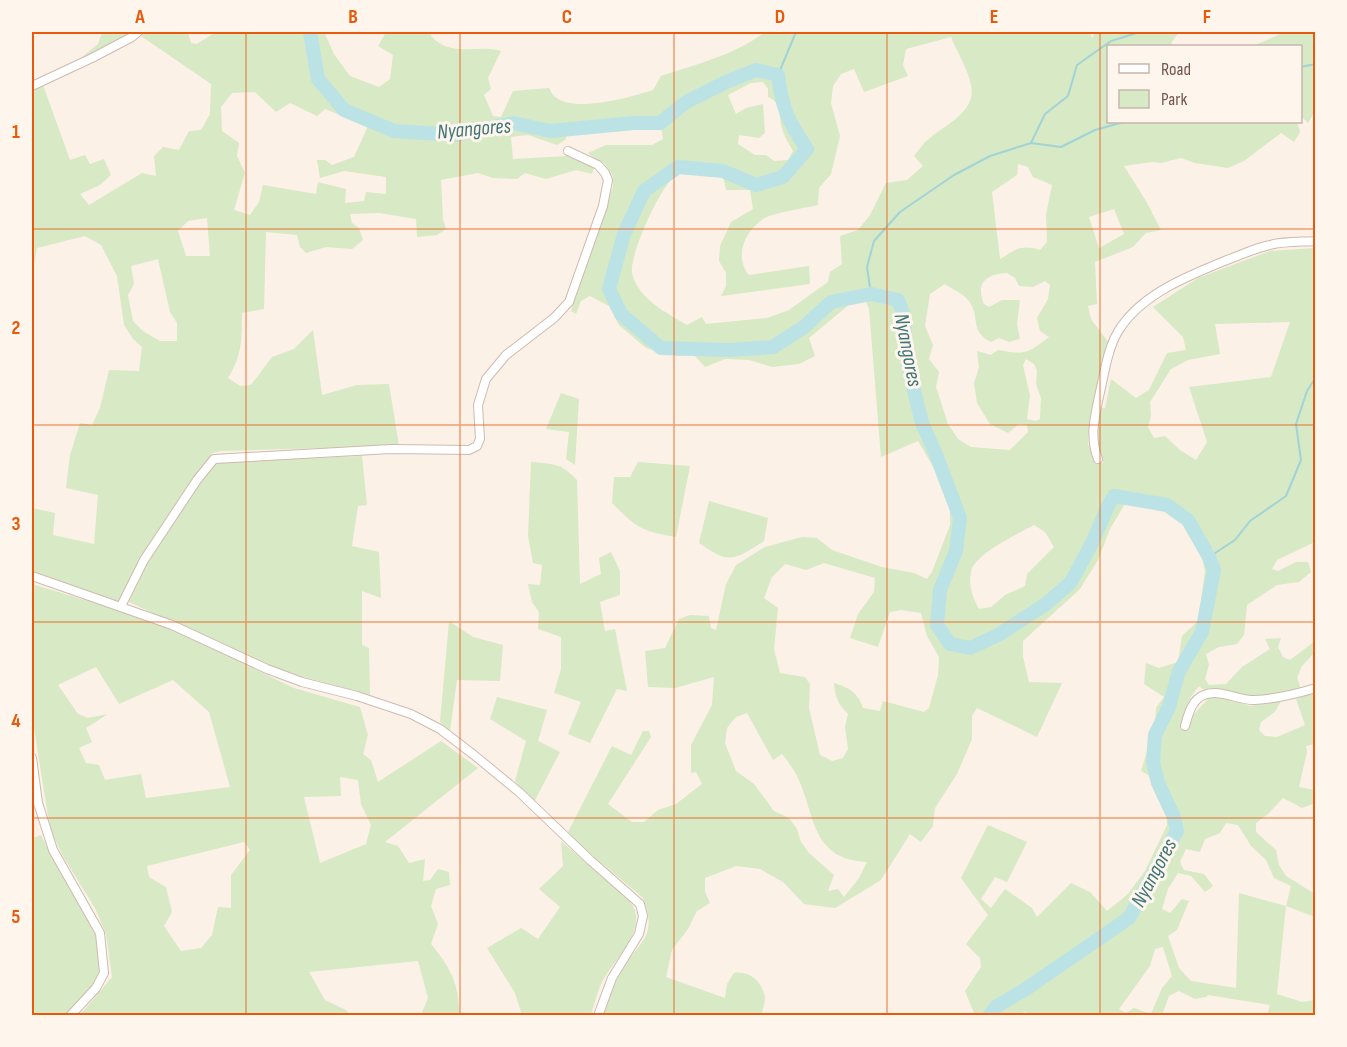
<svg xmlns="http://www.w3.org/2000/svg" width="1347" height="1047" font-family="'Sofia Sans Condensed',sans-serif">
<rect width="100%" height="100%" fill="#fcf1e6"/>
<g fill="#d7e9c5" fill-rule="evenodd">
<polygon points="102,32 132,32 102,50 82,57 98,44"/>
<path d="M145,32h43l3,11 6,1 19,-12h108l10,22 16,22 29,11 11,-8 3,-24 -15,-9 8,-14h46l-1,4c20,22 45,8 70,15l-13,27 3,11 -7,6 9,21 8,1 12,-26 36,-3c2,3 3,6 5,8 19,18 77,1 99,-6l8,-14c36,-12 74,-21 104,-44h323l5,6 1,-6h85l-8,11 2,3h-65v76h189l3,10 -6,10 -13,-9 -37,28 -16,7 -33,-5 -14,-5 -20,5 -9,-1 -28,4 22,35 15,29 -15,3 -13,14 -38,15 2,42 -9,2 3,13 18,24 -20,82 -1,19 8,18 7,1c-7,-24 -7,-30 -2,-55h4l6,-29 25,19 13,-8 18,-37 19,-3 -3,-13 -30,-30 45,-29 37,-14 35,-13 45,-3v294l-38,18 -5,9 6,2 18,-9h12l3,10 -12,10 -22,3 -30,20 -3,30 -7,9 -18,3 -13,7 3,11 -4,14 4,6 17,-1 16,-17 28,-18 -5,-10 16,-1 -3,9 5,10 7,3 25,-19v11l-13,14 -5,12 4,11 -49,9 -47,-7 -6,-5c-11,12 -16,27 -17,43h4l7,-14 16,-17h15l26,8 31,-5 -6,11 -14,10 -2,8 6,6 12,1 28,-12 -9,-26 19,-7v52l-9,2 1,6 -8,35 16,3v18l-2,-4 -11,4 -19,-10 -15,16 -12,9v9l20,18 3,15 7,11 29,18v23l-29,-11 -9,88 25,8 13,-2v15h-48l3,-10 -62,-10 -2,2 -11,2 -16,-8 -10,5 -7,19 -49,1 -3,-3h-12v2l-68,1 -5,-5 -4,4h-49l2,-2 -9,-22 16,-24 -1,-9 -14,-14 22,-29 -27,-37 27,-53 39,17 -20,40 -12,-5 -14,22 10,9 14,-19 27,19 5,9 34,-34 19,9 17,19 20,-16 18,-24 22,-46 -1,-17 -18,-33 -7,-4 14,-46 1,-17 8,-11 -20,-13 2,-21 13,5 19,-6 4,-26 16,-15 7,-50 -5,-23 -16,-25 -20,-14 -38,-7 -16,27 -12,31 -18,29 -57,52v16l6,25 33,1 -25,54 -60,-29 -5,8v23l-15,35 -22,34 -2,18 -12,16 -11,-8 -29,46 -46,28 -31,-4 -21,-22 -23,-13 -24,-3 -31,12v14l5,11 -13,8 -9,18 -16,21 -6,27 59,21 2,-14 7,-11c15,-3 29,9 31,25 0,4 -2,10 -3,15l8,2h-168c5,-14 10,-29 18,-43 18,-30 39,-34 23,-74l-76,-64 45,-88 19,9 12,-24h6l2,6 -43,67 24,18h12l14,-12 18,-6 26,-20 -6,-12 -5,1v-28l21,-40 2,-28 -39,11 -27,-1 -3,-36 20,-3 14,-29 11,-4 19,1 2,12 5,2 10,-46 10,-19 29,-18 37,-10 15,1 15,12 50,17 32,6 13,6 5,-7 18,-47v-21l-6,-19 -26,-44 -37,16 -12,-148 -4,-10 -15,5 -41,34 6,18 -16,8 -27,3 -23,-7 -24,-1 -20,8 -11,-12 -17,1 -31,-8 -27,-23 -10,-19 -19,-10 -9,5 -5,13 -5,-3 42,-124v-11l-9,-13 -8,-3 -8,-7 18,-8h46l11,-6 -2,-12 -93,6 -3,7 -8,5 -29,-10 -17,2 2,22 54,-3 27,12 -2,6 -16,-4 -30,9 -21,-6 -8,6 -24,-1 -15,-5 -37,7 2,39 3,10 -9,6 -20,2 -1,-18 -37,-6 -29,1 2,9 7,5 4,12 -11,9 -26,-2 -20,6 -6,-6 -3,-12 -31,-3 -2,77 -22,4c0,26 0,43 -14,65l12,8 11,-1 21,-28 22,-8 19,-19 9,65 35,-10 32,-1 10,62 -178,5 -9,2 -72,107 -22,42 -86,-31v-63l23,5 -2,22 41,9 4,-49 -32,-7 4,-33 10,-32 12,2 8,-17 9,-38 30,1 3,-24 -9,-8 -9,-14 -7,-49 -16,-31 -16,-9 -48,12 -5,26v-185l11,-4 27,75 15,-5 5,9 14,-5 7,16 -11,10 -20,9 9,11 53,-32 14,3 -2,-20 9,-9 16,3 10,-19 12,-1 9,-16 1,-30 -70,-48zM951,37c6,15 17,32 20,48 6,26 -24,39 -41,53 -6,4 -11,12 -16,18l9,10 -16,14 -21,3 -16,32 -12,15 -18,6 2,28 -12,8 -2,10 -39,28 -22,8 -61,6 -4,-7 -15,8c-20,-12 -49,-26 -55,-52 -3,-18 28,-85 42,-96 13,-10 34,-4 49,-2l3,15h24l3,19 -22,13 -11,24 -1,15 7,12v13l-5,10 89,-12 -1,-18 -60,9c-15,-18 -5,-43 14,-56 9,-6 42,-11 55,-14l1,-17 12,-14 9,-38 -9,-33 2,-17 8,-12 13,-5 10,23 44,-16 -5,-11 3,-16zM763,82l5,7v8c15,6 10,18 14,31 2,8 7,16 11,23l-5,9 -14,1 -8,-6h-11l-17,-11 1,-9 20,3 6,-5 -2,-29 -17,4 -10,6 -8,-19 23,-12zM255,92l21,20 14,-9 27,13 8,-7 43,17 -14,31 -22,8 -7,-5h-8l3,18 24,-7 42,6v17l-20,-2 -2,9 -19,2 1,-14 -28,-7 -2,12 -53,-9 -4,17 -9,13 -16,-5 11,-37 -8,-17 2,-13 -17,-12 -1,-24 11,-14zM1018,164l10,3 5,10 19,8 -6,30 1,27 -7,8c-19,-6 -25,0 -40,9l-8,-67 25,-17zM1114,209l10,25 -25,14 -10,-31zM207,218l3,38h-24l-8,-25 10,-10zM158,259l12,53 7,11v18h-17l-17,-10 -10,-10 -5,-26 6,-11 -3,-18zM1007,273l8,5 4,8 14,1 12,-6 5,4 -2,14 -11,19 3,13 9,6c-22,17 -24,18 -51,13l-7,5 -14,-4 2,16 -5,16 3,20 13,21 18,9 11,-9 8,1 1,7 -18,18 -39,-3 -13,-8 -10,-15 -12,-37 3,-15 -10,-13 4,-14 -8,-19 5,-32 15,-10c7,5 19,10 24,17 12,17 0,30 22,41l8,-4 10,4 11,-3 -3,-15 3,-24h-18l-13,7 -5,-3c-9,-22 3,-30 23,-31zM1290,322l-19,55 -82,10 18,55 -11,18 -16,-10 -15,-14 -11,2 -6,-11 3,-11 -1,-14 21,-33 17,-9 32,-6 -5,-30zM1026,359l8,5 3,7 -1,13 5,14 -1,21 -5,2 -8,-2 3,-23 -7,-31zM1034,525l11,7 9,15 -27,27 -2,12 -20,9 -14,12 -12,2c-6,-11 -11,-24 -8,-37 3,-18 47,-38 63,-47zM824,563l51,15 -1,14 -16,22 -8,24 28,9 12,-35 11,-2 20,3 6,23 12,21 -1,18 -9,33 -5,4 -41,-11 -3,10 -17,-3c-4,-14 -14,-21 -29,-25 1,14 4,21 14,31l-3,13 3,22 -5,9 -11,3 -12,-6 -11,-47 1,-24 -5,-7 -25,-4 -6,-24 4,-41 -14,-10 8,-21 13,-13 21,6zM747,713l26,47 9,-6c5,6 10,13 14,20 20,39 13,85 71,88l-8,16 -15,19 -6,-8 -10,2 6,-16 -25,-22 -8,-11 -4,-13 -8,-11 -15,-7 -20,-27 -18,-13 -11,-28 2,-15 9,-11zM1226,823l12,2 13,21 15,14 8,18 17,8 -5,20 -47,-13 -3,95 -45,-7 -12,-13 -11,-32 9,-6 12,-29 -7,-2 -12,14 -8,-4 6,-20 10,-16 13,3 14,16 8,-6 -9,-12 -20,-4 -4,-8 6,-13 14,3 5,-13 15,-6zM1163,947l9,29 -10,12 -11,26 -17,-6 -8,5 -7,-4 31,-43 5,-17z"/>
<polygon points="1285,32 1315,32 1315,111 1308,123 1301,116 1300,46 1253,46"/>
<polygon points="561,393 579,399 575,465 566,459 569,432 546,429"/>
<polygon points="362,456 367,505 358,506 352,546 379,552 381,598 362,591 362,645 369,648 370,695 274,669 129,602 147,564 208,469 218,462"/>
<path d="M531,462c23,2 30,1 46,18l3,104 21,-10 -2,-16 12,-6 9,19v24l-20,7 5,29 10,-2 12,62 -10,-2 -27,54 -22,-9 13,-32 -27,-9 7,-24v-32l-23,-8 1,-17 -7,-10 -4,-18 12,1 2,-20 -9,-2 -5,-27z"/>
<path d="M638,462l52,4 -14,71c-35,-6 -39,-9 -64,-34l2,-26h16z"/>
<path d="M709,501l59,17 -4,23c-30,19 -34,24 -65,2z"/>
<path d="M32,584l122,37 140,67 66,19 8,28 -5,19 8,6 7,22 63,-41 37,27 -93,74 13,4 11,17 16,-4 -2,22 7,-1 8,-11 11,3 1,13 -14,4 -5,17 7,18 -7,20c19,23 29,41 28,71h-38l7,-17 -10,-37 -109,11 16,28 21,10 4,5h-270l32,-38 -6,-43 -11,-26 -31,-50 -12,-24 -4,-18 -16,-100zM96,667l23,37 54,-24 36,32 21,75 -84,11 -5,-24 -36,6 -6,-15 -13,-2 -7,-15 13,-6 -6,-14 22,-14 -20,4 -10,-4 -20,-29zM340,777l18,3 3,24 10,21 -5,19 -46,19 -16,-66 37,-1zM244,842l6,8 -19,25v33l-13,-1 -6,28 -11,13 -20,3 -17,-25 8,-14 -6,-25 -17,-10 -2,-11z"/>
<polygon points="449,621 473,637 503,645 500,681 457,680 450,731 440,722"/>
<polygon points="497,697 547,710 538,741 560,752 534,802 515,781 526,741 490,719"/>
<path d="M41,835c15,33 69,103 60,137 -5,17 -22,31 -34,43l-35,1v-178z"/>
<path d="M561,841l68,59c23,28 -16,59 -28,84 -4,9 -7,21 -10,31h-69l-7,-22 -28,-45 34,-20 17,11 22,-32 -21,-18 24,-23z"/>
</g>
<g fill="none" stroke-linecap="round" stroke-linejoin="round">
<g stroke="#a2d3d6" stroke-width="2">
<polyline points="1300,67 1316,64"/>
<polyline points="778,75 796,32"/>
<polyline points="1031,143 1045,114 1068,96 1077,65 1111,41 1140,32"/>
<polyline points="871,294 867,267 874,241 900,212 954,175 990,156 1031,143 1061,147 1095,130 1124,122"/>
<polyline points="1209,557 1235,540 1250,521 1286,496 1301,460 1296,424 1307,391 1316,377"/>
</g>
<path stroke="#bbe3e5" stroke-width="14" d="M310,32l8,47 26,31 50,21 61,4 58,-12 37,8 84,-8h26l26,-21 40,-20 30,-12 22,5c4,34 10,46 29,74l-24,28 -27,8 -33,-14 -45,-4 -34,24 -20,43 -15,55 12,25 40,34 69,2 43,-3 31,-20 27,-25 40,-8 27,6 5,13 5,53 14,57 13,29 25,66 -4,33 -16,39 -3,35 13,19 20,4 28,-13 48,-31 25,-22 21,-39 16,-37 6,-10 53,9 21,15 21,37 5,13 -12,62 -23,39 -10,36 -14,28 -2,27 5,21 16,34 3,14 -48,87 -106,73 -26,15 -8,10"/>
<g stroke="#cfbab0" stroke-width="10">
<g id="minor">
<polyline points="32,86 92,58 132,37 138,32"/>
<path d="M1098,459c-9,-23 -3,-43 2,-67 5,-21 8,-47 21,-65 23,-34 69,-52 106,-67 14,-5 28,-12 43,-15 14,-4 31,-3 46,-4"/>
<polyline points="32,576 172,625 267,669 302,682 357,696 411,714 440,729 474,755 519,792 590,860 640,904 643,916 639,934 612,978 598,1016"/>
<polyline points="121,606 144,560 197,480 214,459 391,449 469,450 477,446 480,439 478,405 486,379 506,355 554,318 569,302 603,206 608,180 605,173 598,165 568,151"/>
<path d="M1185,726c3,-11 7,-27 19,-31 15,-7 35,6 51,5 20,-1 41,-6 61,-12"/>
<polyline points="32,758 38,803 53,850 100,933 104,973 96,988 70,1016"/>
</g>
</g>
<use href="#minor" stroke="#fff" stroke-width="8"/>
</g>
<path fill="none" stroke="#e8590c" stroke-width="1.5" stroke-opacity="0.55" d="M246,32v984M460,32v984M674,32v984M887,32v984M1100,32v984M32,229h1284M32,425h1284M32,622h1284M32,818h1284"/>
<g text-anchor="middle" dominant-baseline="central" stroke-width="6" stroke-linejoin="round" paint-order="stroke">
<g font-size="21" font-style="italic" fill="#407679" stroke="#fef6ed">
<text transform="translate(474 129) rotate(-5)">Nyangores</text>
<text transform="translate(908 350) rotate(79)">Nyangores</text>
<text transform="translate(1154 873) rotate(-62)">Nyangores</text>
</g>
</g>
<rect width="1347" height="1047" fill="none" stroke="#fef6ed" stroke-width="66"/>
<rect x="1107" y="45" width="195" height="78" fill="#fef6ed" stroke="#c7b6ad" stroke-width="1.5"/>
<rect x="1119" y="64" width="30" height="9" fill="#ffffff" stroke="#c7b6ad" stroke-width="1.5"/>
<text x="1161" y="75" font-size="18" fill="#74564c">Road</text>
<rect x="1119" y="90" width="30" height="18" fill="#d7e9c5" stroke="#c7b6ad" stroke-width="1.5"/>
<text x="1161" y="105" font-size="18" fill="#74564c">Park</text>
<rect x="33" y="33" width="1281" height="981" fill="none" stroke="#e8590c" stroke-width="2"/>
<g font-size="20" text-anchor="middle" font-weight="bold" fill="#e8590c">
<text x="140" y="23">A</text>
<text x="353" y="23">B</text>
<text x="567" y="23">C</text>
<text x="780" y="23">D</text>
<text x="994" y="23">E</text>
<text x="1207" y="23">F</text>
<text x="16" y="138">1</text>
<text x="16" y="334">2</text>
<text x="16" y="530">3</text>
<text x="16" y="727">4</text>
<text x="16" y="923">5</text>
</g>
</svg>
